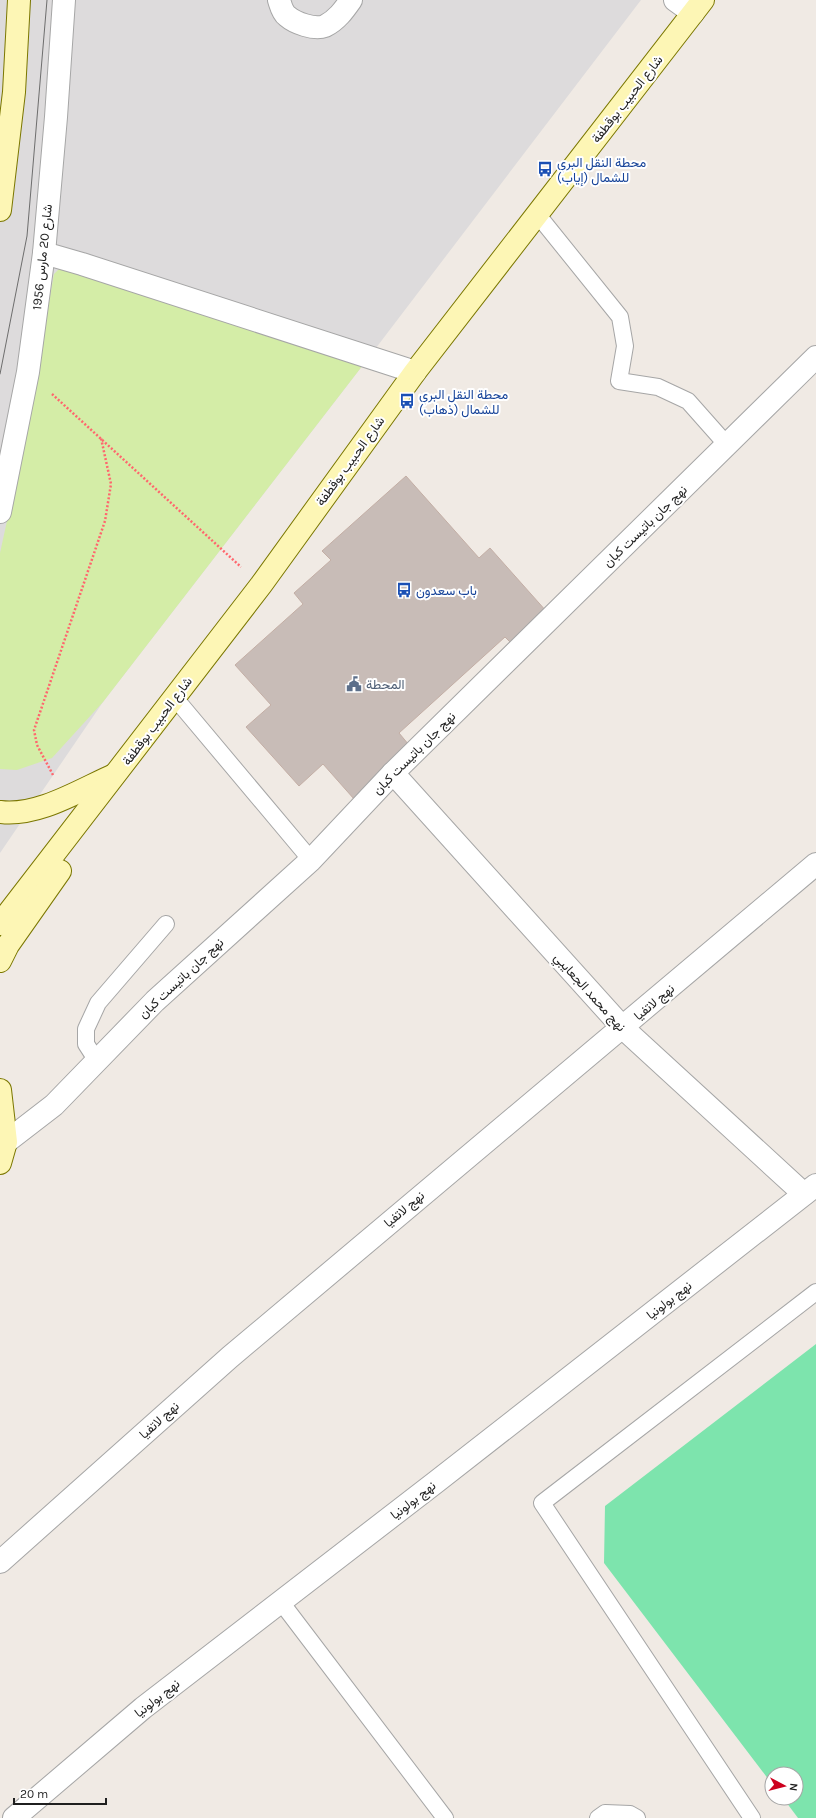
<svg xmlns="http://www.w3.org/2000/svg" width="816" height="1818" font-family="Karla,Vazirmatn,sans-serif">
<rect width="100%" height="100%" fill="#f0eae4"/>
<polygon fill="#dddbdc" points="0,0 641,0 363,365 103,702 0,853"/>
<polygon fill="#d4eda7" points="68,260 363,365 103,702 52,758 17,770 0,769 0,553 24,443 54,274"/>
<polygon fill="#7de4ad" points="816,1344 816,1818 798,1818 783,1798 796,1798 796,1774 772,1774 772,1784 604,1563 605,1506"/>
<polygon fill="#c8bcb7" stroke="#c3aea5" points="406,476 479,558 490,548 547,612 512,644 505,637 399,733 409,745 354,799 323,764 299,786 246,727 271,705 235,665 303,604 294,593 331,560 322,551"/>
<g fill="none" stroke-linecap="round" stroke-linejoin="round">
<g stroke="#a6a6a6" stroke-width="18">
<g id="service">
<polyline points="537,214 620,317 625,346 619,381 658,387 688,401 727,445"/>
<polyline points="175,698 311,860"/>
<polyline points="97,1061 86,1044 86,1029 98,1003 166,924"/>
<polyline points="281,1602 445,1818"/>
<polyline points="598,1818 605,1813 630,1814 637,1818"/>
<polyline points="752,1818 542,1503 816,1292"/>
</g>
</g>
<g stroke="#a6a6a6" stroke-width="24">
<g id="minor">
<path d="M279,0c2,6 3,12 8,16 8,7 27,14 38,10 12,-6 19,-16 26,-26"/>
<polyline points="675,0 693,13"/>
<polyline points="44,253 82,264 415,372"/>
<polyline points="0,512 28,372 44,253 56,117 64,0"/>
<polyline points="393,773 623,1028 804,1194"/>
<polyline points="6,1142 54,1105 155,1001 311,860 393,773 816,357"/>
<polyline points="0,1562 230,1357 816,864"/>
<polyline points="14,1818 143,1708 436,1482 816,1185"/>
</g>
</g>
<g stroke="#7b7700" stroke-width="24">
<g id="secondary">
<polyline points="0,210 14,92 19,0"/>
<path d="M0,812c38,5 80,-22 114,-37"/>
<polyline points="0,924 261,585 415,372 703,0"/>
<polyline points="0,961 8,945 60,871"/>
<polyline points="0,1090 6,1142 0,1163"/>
</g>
</g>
<g stroke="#ff666d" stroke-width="2.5" stroke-dasharray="2 2" stroke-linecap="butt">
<polyline points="52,394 241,567"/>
<polyline points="53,775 37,745 34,730 105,521 111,484 101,438"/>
</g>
<use href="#service" stroke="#fff" stroke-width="16"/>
<use href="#minor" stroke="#fff" stroke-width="22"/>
<use href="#secondary" stroke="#fdf6b5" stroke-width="22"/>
<polyline stroke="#6d6d6d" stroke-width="1" points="0,374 27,236 47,0"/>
</g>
<defs>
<g id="bus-bare" transform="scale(1.2)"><path d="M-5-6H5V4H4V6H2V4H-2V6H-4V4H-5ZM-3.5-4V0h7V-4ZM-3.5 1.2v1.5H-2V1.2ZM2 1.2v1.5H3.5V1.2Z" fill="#1a4fb4" stroke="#fff" stroke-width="2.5" paint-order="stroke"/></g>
<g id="civic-bare" transform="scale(1.2)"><path d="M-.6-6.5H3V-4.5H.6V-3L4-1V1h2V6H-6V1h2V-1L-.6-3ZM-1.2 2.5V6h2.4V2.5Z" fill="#5c6f8a" stroke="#fff" stroke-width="2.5" paint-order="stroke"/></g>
</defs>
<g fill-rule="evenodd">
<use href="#bus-bare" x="545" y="169"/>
<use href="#bus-bare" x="407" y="401"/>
<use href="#bus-bare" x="404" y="590"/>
<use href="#civic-bare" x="354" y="684"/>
</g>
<g text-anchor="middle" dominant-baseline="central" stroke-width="4" stroke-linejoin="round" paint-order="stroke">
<g font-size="13" fill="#1f1f1f" stroke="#fff">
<text transform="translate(627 99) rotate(-52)">شارع الحبيب بوقطفة</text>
<text transform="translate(42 257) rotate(-84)">شارع 20 مارس 1956</text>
<text transform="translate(350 461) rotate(-54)">شارع الحبيب بوقطفة</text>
<text transform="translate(645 526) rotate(-44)">نهج جان باتيست كبان</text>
<text transform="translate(157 721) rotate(-53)">شارع الحبيب بوقطفة</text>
<text transform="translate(414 753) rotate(-45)">نهج جان باتيست كبان</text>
<text transform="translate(181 978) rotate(-43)">نهج جان باتيست كبان</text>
<text transform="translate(590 992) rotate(48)">نهج محمد الجعايبي</text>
<text transform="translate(654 1002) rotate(-40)">نهج لاتفيا</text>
<text transform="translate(404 1209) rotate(-40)">نهج لاتفيا</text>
<text transform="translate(669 1300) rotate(-38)">نهج بولونيا</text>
<text transform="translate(159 1420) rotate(-42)">نهج لاتفيا</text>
<text transform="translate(413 1500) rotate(-38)">نهج بولونيا</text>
<text transform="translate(157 1698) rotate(-38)">نهج بولونيا</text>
</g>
<g font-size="13" fill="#164399" stroke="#fff" text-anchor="start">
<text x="557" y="162">محطة النقل البري<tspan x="557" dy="15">للشمال (إياب)</tspan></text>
<text x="419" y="394">محطة النقل البري<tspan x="419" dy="15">للشمال (ذهاب)</tspan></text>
<text x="416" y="590">باب سعدون</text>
</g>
<g font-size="13" fill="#4e5e75" stroke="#fff" text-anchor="start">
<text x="366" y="684">المحطة</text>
</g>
</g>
<g transform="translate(784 1786) rotate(97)"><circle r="19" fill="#ffffff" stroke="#a5a5a5"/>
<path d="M0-3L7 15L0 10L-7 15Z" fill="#cd001e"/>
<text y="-6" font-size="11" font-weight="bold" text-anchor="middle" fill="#1f1f1f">N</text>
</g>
<path d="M14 1798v6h92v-6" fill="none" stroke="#1f1f1f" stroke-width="2"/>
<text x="20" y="1798" font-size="12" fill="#1f1f1f" stroke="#ffffff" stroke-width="3" paint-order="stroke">20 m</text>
</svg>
